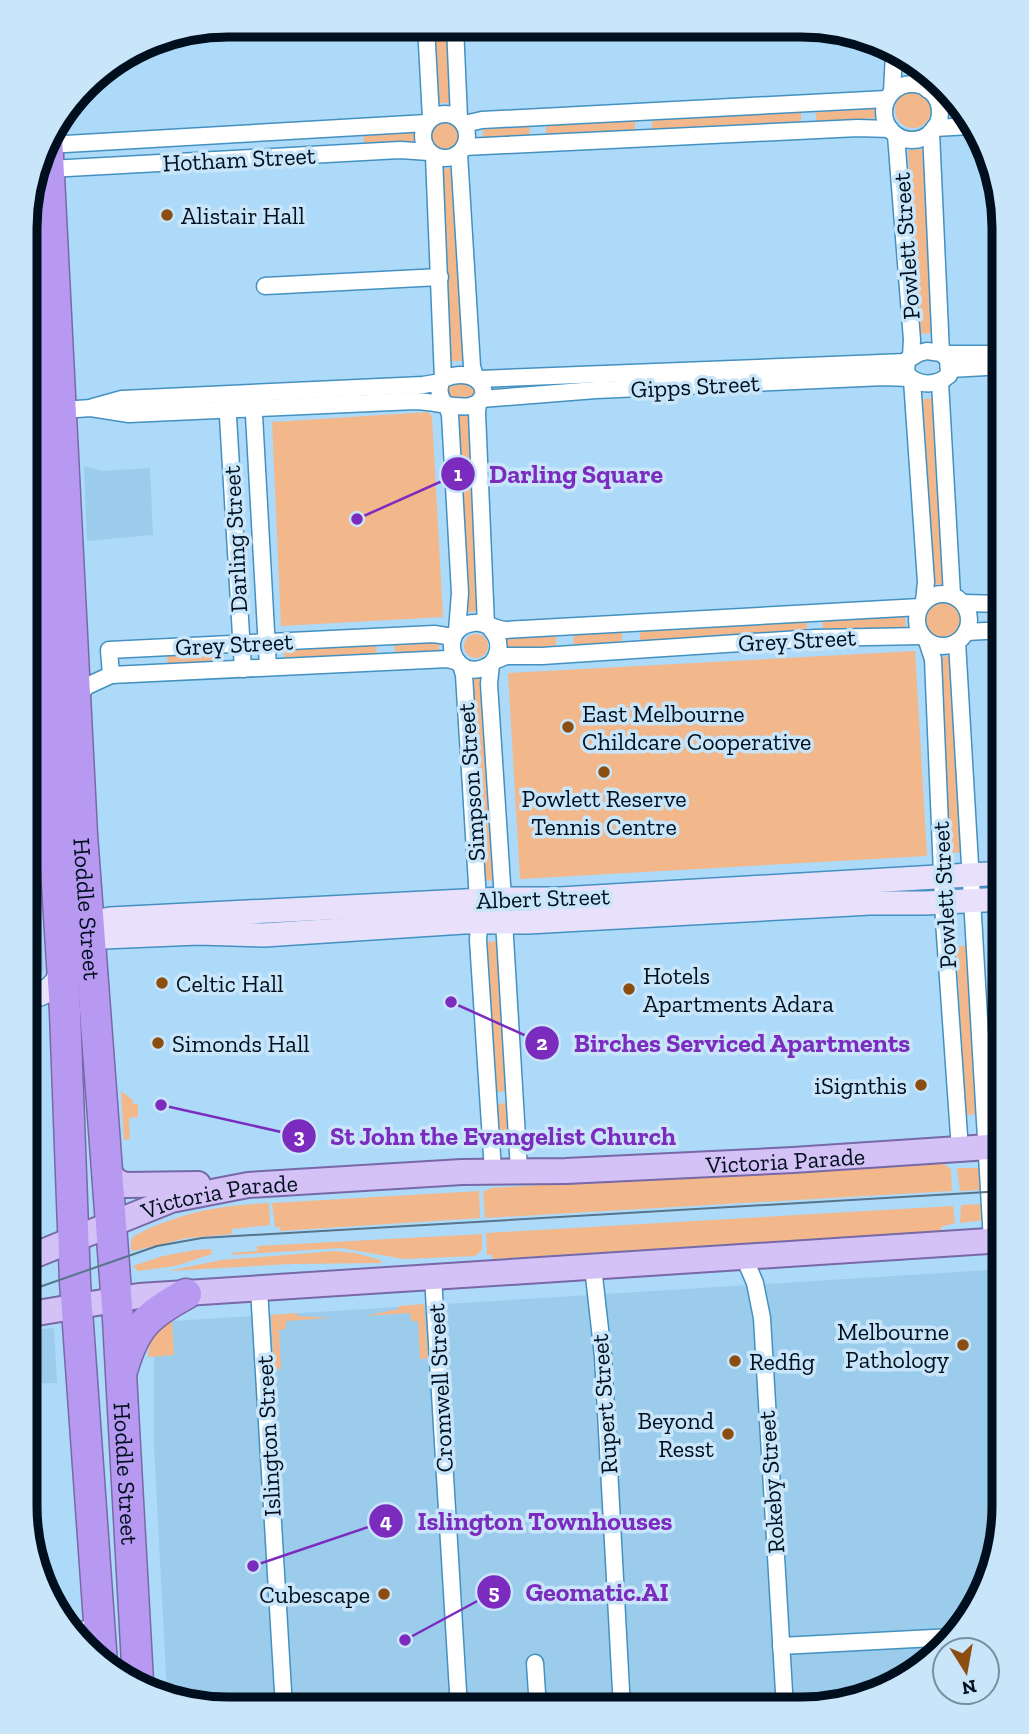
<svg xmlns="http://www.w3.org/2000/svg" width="1029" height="1734" font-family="'Zilla Slab',serif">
<rect width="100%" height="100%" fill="#aedaf9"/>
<g fill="#9cccec">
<polygon points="84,466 102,471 150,468 153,535 87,541"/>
<polygon points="26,591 35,757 25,758"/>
<polygon points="36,822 44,970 42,974 25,978 25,823"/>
<polygon points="1004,1269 1004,1520 963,1630 879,1694 802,1709 201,1708 167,1694 154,1446 154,1357 174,1355 172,1321"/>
<polygon points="54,1328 57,1383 25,1384 25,1330"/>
</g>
<g fill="#f2b88b">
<polygon points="434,26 449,26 453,103 438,103"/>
<circle cx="913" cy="110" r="18"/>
<polygon points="877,108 878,118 816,122 816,112"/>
<polygon points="801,112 801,122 652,129 652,119"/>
<polygon points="635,120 635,131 546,134 546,124"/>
<circle cx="446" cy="137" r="16"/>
<polygon points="529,124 530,136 483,138 483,126"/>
<polygon points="414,131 414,142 364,144 363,132"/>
<polygon points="922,149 934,333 920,334 908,150"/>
<polygon points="454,168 464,361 450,361 440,169"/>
<polygon points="467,380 476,390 472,398 451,399 447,396 447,387 452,383"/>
<polygon points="936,398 948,584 934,585 923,399"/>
<polygon points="428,412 432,416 443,617 281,626 272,422"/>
<polygon points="455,416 470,416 480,611 466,612"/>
<circle cx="942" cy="620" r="19"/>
<polygon points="905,615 906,629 823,633 822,619"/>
<polygon points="807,620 807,633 640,642 640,629"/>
<polygon points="622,630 622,643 574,645 573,632"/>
<circle cx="476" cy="646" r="12"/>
<polygon points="552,635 557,638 555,648 507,652 506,637"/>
<polygon points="439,640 439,654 395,656 394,642"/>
<polygon points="376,643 377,656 285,661 284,648"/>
<polygon points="915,651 927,856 520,879 508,673"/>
<polygon points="222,652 223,665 168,667 167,654"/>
<polygon points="952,656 963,852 950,853 939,657"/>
<polygon points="485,676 497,880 482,881 470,677"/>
<polygon points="500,941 509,1091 494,1092 485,942"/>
<polygon points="956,946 968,946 978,1114 966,1115"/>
<polygon points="121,1091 133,1100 133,1104 138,1104 138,1117 129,1118 130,1139 124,1140"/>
<polygon points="510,1103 512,1146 497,1147 494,1104"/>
<polygon points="942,1163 951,1169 952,1191 485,1218 483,1191 489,1190 489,1188"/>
<polygon points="957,1168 979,1168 983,1190 960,1191"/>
<polygon points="479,1191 480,1218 280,1231 280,1227 275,1227 272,1203"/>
<path d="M269,1203l1,22 -38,4v5l-45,4 -54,13 -2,-1v-10l3,-4c47,-24 84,-30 135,-33z"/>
<polygon points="984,1204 985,1220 960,1223 961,1205"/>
<polygon points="953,1206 955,1223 941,1227 941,1231 493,1259 492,1255 487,1255 486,1233"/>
<polygon points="482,1234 482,1250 475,1256 404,1259 341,1248 232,1255 232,1253 257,1251 257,1246"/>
<polygon points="195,1250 211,1249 212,1254 175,1266 138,1271 133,1266 163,1256"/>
<polygon points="335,1251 355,1253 380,1260 382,1263 291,1264 168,1271 221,1260"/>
<polygon points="424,1304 428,1358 420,1359 418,1321 411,1321 410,1313 365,1316 398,1309 399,1306"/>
<polygon points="296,1313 298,1316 331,1318 286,1321 286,1329 279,1330 281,1369 274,1369 271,1315"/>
<path d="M172,1321l2,34 -26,2c0,-16 8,-31 24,-36z"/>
</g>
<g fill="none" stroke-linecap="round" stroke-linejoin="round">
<g stroke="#4391c1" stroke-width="19">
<g id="street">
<polyline points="426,26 431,118"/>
<polyline points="455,26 459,118"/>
<polyline points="925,67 928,90"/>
<circle cx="912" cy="112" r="28"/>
<polyline points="892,92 894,53"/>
<circle cx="445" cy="136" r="22"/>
<polyline points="464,124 482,120 887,99"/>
<polyline points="934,128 971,126"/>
<polyline points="931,132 941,353"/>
<polyline points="896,135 912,340 911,356"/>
<polyline points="48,145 427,123"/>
<polyline points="464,147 858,128 890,129"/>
<polyline points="459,154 472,366 475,377"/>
<polyline points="434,156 443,379"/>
<polyline points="49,169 400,150 429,152"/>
<polyline points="265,286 440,277"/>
<path d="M927,351l14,2 7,6 1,16c-12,11 -32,12 -43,-2l1,-13 12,-7z"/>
<polyline points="944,354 1004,354"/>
<polyline points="950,369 1004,366"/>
<polyline points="479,379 906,362"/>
<polyline points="912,380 926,582 924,601"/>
<polyline points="940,382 952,595"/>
<polyline points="253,397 268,667"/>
<polyline points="481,399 596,390 884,377 909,378"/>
<polyline points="227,400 243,669"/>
<polyline points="478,403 477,413 486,625"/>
<polyline points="447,405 450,415 460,593 457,631"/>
<polyline points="93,407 122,399 423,385 441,382"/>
<path d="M62,410l29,-2 38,6 286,-13c18,0 41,8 55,5 26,-6 12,-43 -27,-27 -6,8 -4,16 1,24"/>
<circle cx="943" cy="620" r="26"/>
<polyline points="963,603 1004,604"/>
<path d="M491,629c10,11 10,23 0,35 -38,24 -56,-36 -18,-41 11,-2 21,6 32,7l415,-23"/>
<polyline points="966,632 1004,630"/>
<polyline points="927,641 933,659 944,921 960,1150"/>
<polyline points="957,642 992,1241"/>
<polyline points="494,661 506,656 542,656 815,638 922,636"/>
<polyline points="491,664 489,684 503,899"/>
<polyline points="461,665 464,675 478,900"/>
<polyline points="111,675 109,650 434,634 453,637"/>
<polyline points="76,697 87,686 111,675 448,659 458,662"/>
<polyline points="504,921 519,1170"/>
<polyline points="479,923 478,940 493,1171"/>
<polyline points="744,1257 755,1283 762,1318 785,1709"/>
<polyline points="593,1267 603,1356 622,1709"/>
<polyline points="433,1277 459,1708"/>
<polyline points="259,1289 284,1708"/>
<polyline points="76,1630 98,1629"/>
<polyline points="781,1646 953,1637"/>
<polyline points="535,1663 538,1709"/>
</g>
</g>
<g stroke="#4391c1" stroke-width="26">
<g id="secondary">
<polyline points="78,924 89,932 104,937 198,933 264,935 464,922 528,922 870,903 925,903 1004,899"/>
<polyline points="78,933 91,923 110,919 503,899 560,899 1004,873"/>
<path d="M25,997c23,-2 33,-11 39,-33"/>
</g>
</g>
<g stroke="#7769a7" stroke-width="28">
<g id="primary">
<polyline points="106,1169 116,1181 125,1185 198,1184"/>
<path id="s1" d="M25,1259l146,-59 77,-15 214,-13 104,-1 227,-11 211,-14"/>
<polyline points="25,1315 139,1296 1004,1240"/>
</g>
</g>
<g stroke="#7769a7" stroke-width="33">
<g id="highway">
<path id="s2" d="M47,136l35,698 36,485 20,363"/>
<polyline points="26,255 43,563 56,868 65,1012 75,1282 102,1664"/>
<path d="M123,1368c12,-42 26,-54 63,-74"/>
</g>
</g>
<use href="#street" stroke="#fff" stroke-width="16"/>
<use href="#secondary" stroke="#e9e0fb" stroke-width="23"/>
<use href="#primary" stroke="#d4c2f7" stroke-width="24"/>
<use href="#highway" stroke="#b799f2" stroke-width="30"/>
<polyline stroke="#57748b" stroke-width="2" points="25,1292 157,1246 202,1238 1004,1191"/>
</g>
<g fill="#8b4d10" stroke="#c8e5fa" stroke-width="2.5">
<circle cx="167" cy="215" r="7"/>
<circle cx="568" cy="727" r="7"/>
<circle cx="604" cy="772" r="7"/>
<circle cx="162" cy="983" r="7"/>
<circle cx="629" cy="989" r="7"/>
<circle cx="158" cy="1043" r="7"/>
<circle cx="921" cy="1085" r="7"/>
<circle cx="963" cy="1345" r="7"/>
<circle cx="735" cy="1361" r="7"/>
<circle cx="728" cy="1434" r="7"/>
<circle cx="384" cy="1594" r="7"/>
</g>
<g text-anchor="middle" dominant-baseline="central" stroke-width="7" stroke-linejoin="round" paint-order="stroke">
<g font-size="24" fill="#000f1d" stroke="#c8e5fa">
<text transform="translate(239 159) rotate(-3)">Hotham Street</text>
<text transform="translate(906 246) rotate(-94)">Powlett Street</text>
<text transform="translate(695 386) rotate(-3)">Gipps Street</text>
<text transform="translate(235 539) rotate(-93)">Darling Street</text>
<text transform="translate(797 640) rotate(-3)">Grey Street</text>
<text transform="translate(234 644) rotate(-3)">Grey Street</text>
<text transform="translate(471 782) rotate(-94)">Simpson Street</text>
<text transform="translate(944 895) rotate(-93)">Powlett Street</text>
<text transform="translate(543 898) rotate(-2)">Albert Street</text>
<text stroke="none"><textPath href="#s2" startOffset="774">Hoddle Street</textPath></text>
<text stroke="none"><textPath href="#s1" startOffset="774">Victoria Parade</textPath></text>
<text stroke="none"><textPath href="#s1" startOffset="206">Victoria Parade</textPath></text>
<text transform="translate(440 1388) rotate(-93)">Cromwell Street</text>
<text transform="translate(604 1404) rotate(-94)">Rupert Street</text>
<text transform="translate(268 1436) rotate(-93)">Islington Street</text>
<text stroke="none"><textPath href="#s2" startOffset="1340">Hoddle Street</textPath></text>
<text transform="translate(771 1482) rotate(-94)">Rokeby Street</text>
</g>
<g font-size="24" fill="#000f1d" stroke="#c8e5fa" text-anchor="start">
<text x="181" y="215">Alistair Hall</text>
<text x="582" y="713">East Melbourne<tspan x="582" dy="28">Childcare Cooperative</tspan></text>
<text x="604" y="798" text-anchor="middle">Powlett Reserve<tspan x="604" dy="28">Tennis Centre</tspan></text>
<text x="643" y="975">Hotels<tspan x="643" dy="28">Apartments Adara</tspan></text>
<text x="176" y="983">Celtic Hall</text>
<text x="172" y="1043">Simonds Hall</text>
<text x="907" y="1085" text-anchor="end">iSignthis</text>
<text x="949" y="1331" text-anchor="end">Melbourne<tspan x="949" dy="28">Pathology</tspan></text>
<text x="749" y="1361">Redfig</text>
<text x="714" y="1420" text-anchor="end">Beyond<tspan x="714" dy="28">Resst</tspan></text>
<text x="370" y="1594" text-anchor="end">Cubescape</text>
</g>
</g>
<path d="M0 0H1029V1734H0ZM228 37H801A191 191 0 0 1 992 228V1506A191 191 0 0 1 801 1697H228A191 191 0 0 1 37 1506V228A191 191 0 0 1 228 37Z" fill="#c8e5fa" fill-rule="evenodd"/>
<path fill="none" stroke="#000f1d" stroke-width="9" d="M228 37H801A191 191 0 0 1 992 228V1506A191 191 0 0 1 801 1697H228A191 191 0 0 1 37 1506V228A191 191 0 0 1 228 37Z"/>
<path fill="none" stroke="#7b2cbf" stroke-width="2.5" d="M357 519L458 474M451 1002L542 1043M161 1105L299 1136M253 1566L386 1521M405 1640L494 1592"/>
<g fill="#7b2cbf" stroke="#c8e5fa" stroke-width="2.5">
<circle cx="357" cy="519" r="7"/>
<circle cx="451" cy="1002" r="7"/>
<circle cx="161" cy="1105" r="7"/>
<circle cx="253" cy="1566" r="7"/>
<circle cx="405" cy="1640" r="7"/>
<circle cx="458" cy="474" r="18"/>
<circle cx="542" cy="1043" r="18"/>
<circle cx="299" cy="1136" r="18"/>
<circle cx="386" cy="1521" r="18"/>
<circle cx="494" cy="1592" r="18"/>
</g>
<g font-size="21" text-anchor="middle" font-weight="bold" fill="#fff">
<text x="458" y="481">1</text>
<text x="542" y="1050">2</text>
<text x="299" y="1143">3</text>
<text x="386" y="1528">4</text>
<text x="494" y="1599">5</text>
</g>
<g font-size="26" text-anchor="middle" font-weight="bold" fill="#7b2cbf" stroke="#c8e5fa" stroke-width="7" stroke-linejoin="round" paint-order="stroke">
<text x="576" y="483">Darling Square</text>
<text x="742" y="1052">Birches Serviced Apartments</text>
<text x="503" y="1145">St John the Evangelist Church</text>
<text x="545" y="1530">Islington Townhouses</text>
<text x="597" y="1601">Geomatic.AI</text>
</g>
<g transform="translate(966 1671) rotate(169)"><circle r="33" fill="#c8e5fa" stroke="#788fa2" stroke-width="2"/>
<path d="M0-5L12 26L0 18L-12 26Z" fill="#8b4d10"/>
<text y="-10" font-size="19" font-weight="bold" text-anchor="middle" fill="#000f1d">N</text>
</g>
</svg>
